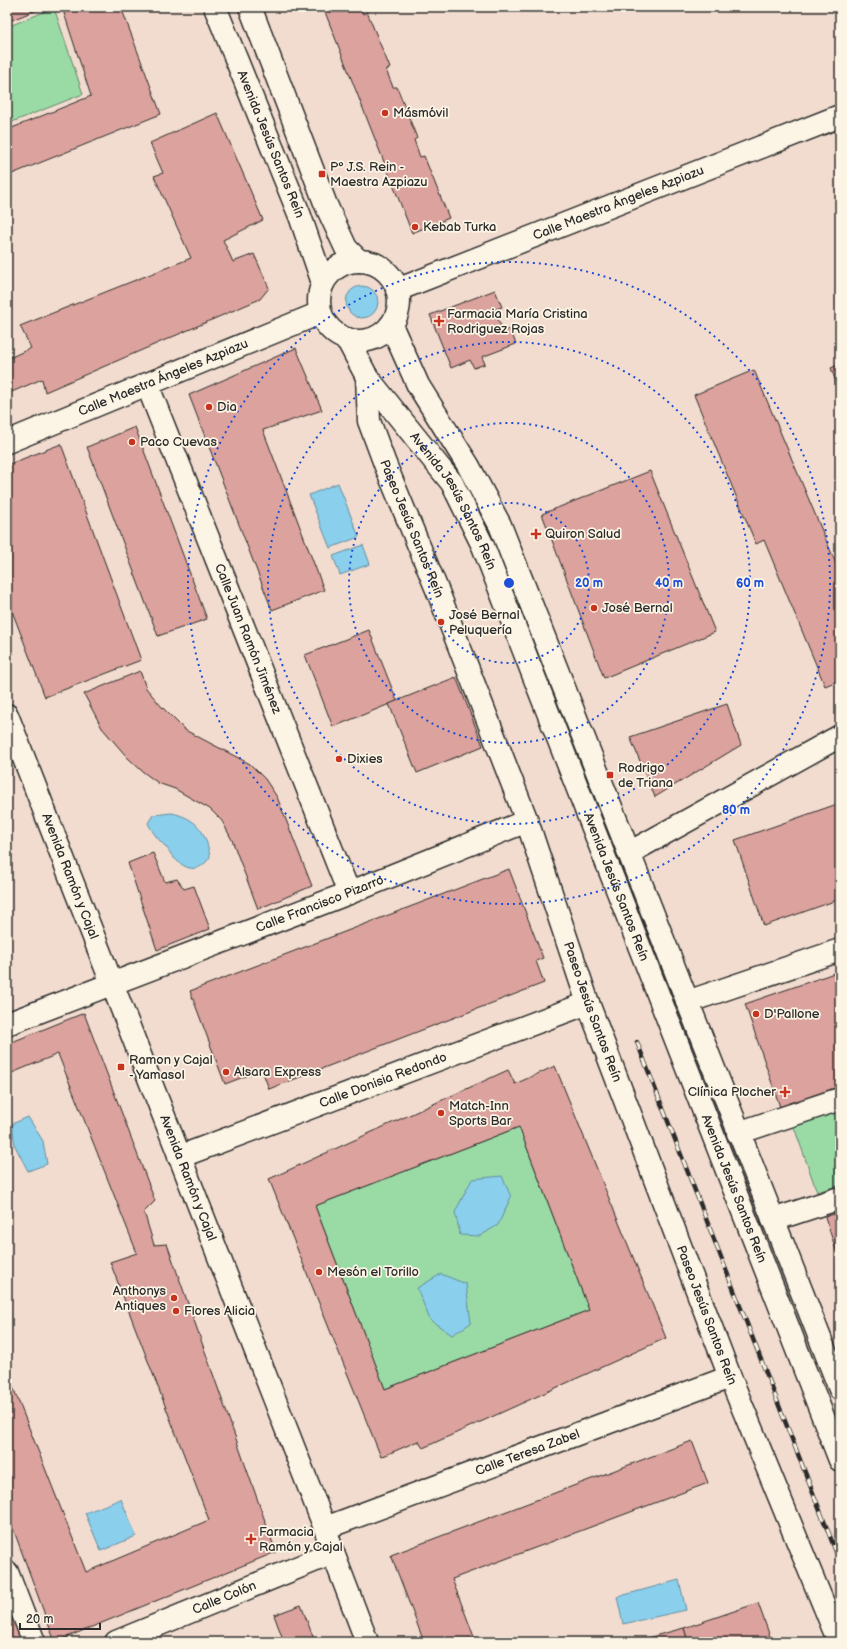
<svg xmlns="http://www.w3.org/2000/svg" width="847" height="1649" font-family="'Balsamiq Sans',sans-serif">
<rect width="100%" height="100%" fill="#f2dccf"/>
<filter id="ink" filterUnits="userSpaceOnUse"><feTurbulence type="fractalNoise" baseFrequency=".025" numOctaves="2"/><feDisplacementMap in="SourceGraphic" scale="8" xChannelSelector="R" yChannelSelector="G"/><feConvolveMatrix kernelMatrix="1 2 1 2 8 2 1 2 1" color-interpolation-filters="sRGB"/></filter>
<g filter="url(#ink)">
<g fill="#9adba5" stroke="#628368">
<polygon points="54,8 83,94 7,124 7,27"/>
<polygon points="840,1108 840,1185 817,1192 793,1124"/>
<polygon points="519,1127 589,1310 385,1389 315,1206"/>
</g>
<g fill="#8acfec" stroke="#648d9f">
<circle cx="362" cy="302" r="16"/>
<polygon points="338,483 359,537 330,548 309,495"/>
<polygon points="363,545 370,564 340,575 333,556"/>
<path d="M172,813c26,6 34,19 38,44 -11,16 -23,14 -36,1 -3,-3 -5,-7 -7,-10 -8,-8 -14,-14 -19,-25l5,-8z"/>
<polygon points="28,1117 43,1141 47,1164 28,1171 15,1146 12,1124"/>
<polygon points="502,1176 511,1197 498,1225 480,1236 460,1235 455,1212 472,1179"/>
<polygon points="441,1274 466,1284 471,1323 452,1335 430,1320 417,1288"/>
<polygon points="121,1499 136,1536 101,1551 85,1513"/>
<polygon points="679,1580 686,1610 623,1624 617,1597"/>
</g>
<g fill="#dca29d" stroke="#2b2b2b" fill-rule="evenodd">
<polygon points="7,7 44,7 7,22"/>
<polygon points="62,7 121,7 161,114 7,176 7,130 91,96"/>
<polygon points="323,7 360,7 363,14 367,12 390,68 386,70 393,87 397,87 417,138 414,140 420,157 424,156 449,218 412,233"/>
<polygon points="217,113 263,220 223,240 233,262 254,254 269,288 260,299 45,392 42,379 7,394 7,359 31,348 20,326 191,258 154,176 163,173 150,143"/>
<polygon points="495,290 502,307 494,310 503,331 510,329 516,344 482,357 485,364 474,368 470,360 451,368 430,315"/>
<polygon points="296,348 322,410 263,430 324,590 272,610 189,395"/>
<polygon points="840,364 840,393 831,368"/>
<polygon points="754,370 840,573 840,680 825,686 764,540 756,544 694,395"/>
<polygon points="135,427 207,619 158,636 87,447"/>
<polygon points="61,444 141,660 45,697 7,598 7,465"/>
<polygon points="650,471 715,632 604,678 542,514"/>
<polygon points="369,630 397,701 333,727 305,655"/>
<polygon points="140,671 146,688 161,706 185,730 250,764 265,779 277,797 312,886 258,909 232,840 222,821 210,809 175,789 158,783 142,771 127,757 102,728 84,694"/>
<polygon points="456,677 483,746 417,773 389,704"/>
<polygon points="727,704 741,745 655,797 630,737"/>
<polygon points="840,803 840,899 764,926 735,840"/>
<polygon points="153,853 165,882 177,879 184,889 194,886 210,929 157,950 128,863"/>
<polygon points="509,869 543,958 536,961 544,983 269,1089 262,1070 225,1084 190,991"/>
<polygon points="840,971 840,1086 780,1107 745,1004"/>
<polygon points="84,1013 155,1201 144,1212 154,1245 167,1244 276,1552 55,1642 7,1512 7,1372 86,1572 209,1520 110,1262 137,1253 58,1054 7,1075 7,1044"/>
<path d="M555,1066l111,272 -243,110 -5,-7 -37,16 -112,-278 239,-109 7,14zM519,1127l70,183 -204,79 -70,-183z"/>
<polygon points="840,1212 840,1262 825,1217"/>
<polygon points="692,1441 708,1483 452,1579 476,1642 424,1642 391,1555"/>
<polygon points="7,1594 26,1642 7,1642"/>
<polygon points="758,1603 772,1642 688,1642 684,1628"/>
<polygon points="301,1605 315,1642 284,1642 274,1615"/>
<polygon points="684,1628 688,1642 632,1642"/>
</g>
<g fill="none" stroke-linecap="round" stroke-linejoin="round">
<g stroke="#2b2b2b" stroke-width="25">
<g id="pedestrian">
<polyline points="738,1133 840,1099"/>
<polyline points="773,1220 840,1198"/>
</g>
</g>
<g stroke="#2b2b2b" stroke-width="25">
<g id="minor">
<path id="s1" d="M215,7l85,209 23,67"/>
<polyline points="250,7 326,205 346,248 359,261"/>
<circle cx="359" cy="301" r="40"/>
<path id="s2" d="M397,290l443,-174"/>
<polyline points="391,325 418,385 468,465 500,525 840,1389"/>
<path id="s3" d="M347,339l20,38 85,106 31,63 357,914"/>
<path id="s4" d="M367,377l2,44 16,43 53,128 89,229 61,182 142,374 109,265"/>
<path id="s5" d="M147,384l202,509"/>
<path id="s6" d="M7,442l313,-129"/>
<path id="s7" d="M7,715l318,813 8,25 34,89"/>
<polyline points="629,853 840,736"/>
<polyline points="687,1002 840,950"/>
<path id="s8" d="M7,1024l342,-131 178,-72"/>
<path id="s9" d="M179,1157l409,-154"/>
<path id="s10" d="M325,1528l405,-151"/>
<polyline points="7,1572 34,1642"/>
<path id="s11" d="M116,1642l217,-89"/>
</g>
</g>
<use href="#pedestrian" stroke="#fcf5e5" stroke-width="22"/>
<use href="#minor" stroke="#fcf5e5" stroke-width="22"/>
<g stroke="#2b2b2b" stroke-width="4.5">
<polyline id="rail" points="637,1042 840,1562"/>
</g>
<use href="#rail" stroke="#fcf5e5" stroke-width="3" stroke-dasharray="9" stroke-linecap="butt"/>
</g>
</g>
<g fill="none" stroke="#1d4ed8" stroke-width="2" stroke-dasharray="2 4">
<circle cx="509" cy="583" r="80"/>
<circle cx="509" cy="583" r="160"/>
<circle cx="509" cy="583" r="241"/>
<circle cx="509" cy="583" r="321"/>
</g>
<g fill="#c8321e" stroke="#fcf5e5" stroke-width="1.5">
<circle cx="385" cy="113" r="4"/>
<rect x="318" y="170" width="8" height="8" rx="2"/>
<circle cx="415" cy="227" r="4"/>
<path d="M437 315h4v4h4v4h-4v4h-4v-4h-4v-4h4z"/>
<circle cx="209" cy="407" r="4"/>
<circle cx="132" cy="442" r="4"/>
<path d="M534 528h4v4h4v4h-4v4h-4v-4h-4v-4h4z"/>
<circle cx="594" cy="608" r="4"/>
<circle cx="441" cy="622" r="4"/>
<circle cx="339" cy="759" r="4"/>
<rect x="606" y="771" width="8" height="8" rx="2"/>
<circle cx="756" cy="1014" r="4"/>
<rect x="117" y="1063" width="8" height="8" rx="2"/>
<circle cx="226" cy="1072" r="4"/>
<path d="M783 1086h4v4h4v4h-4v4h-4v-4h-4v-4h4z"/>
<circle cx="441" cy="1113" r="4"/>
<circle cx="319" cy="1272" r="4"/>
<circle cx="174" cy="1298" r="4"/>
<circle cx="176" cy="1311" r="4"/>
<path d="M249 1533h4v4h4v4h-4v4h-4v-4h-4v-4h4z"/>
</g>
<g text-anchor="middle" dominant-baseline="central" stroke-width="3.5" stroke-linejoin="round" paint-order="stroke">
<g font-size="13" fill="#2b2b2b" stroke="#fcf5e5" text-anchor="start">
<text x="393" y="113">Másmóvil</text>
<text x="330" y="167">Pº J.S. Rein -<tspan x="330" dy="15">Maestra Azpiazu</tspan></text>
<text x="423" y="227">Kebab Turka</text>
<text x="447" y="314">Farmacia María Cristina<tspan x="447" dy="15">Rodriguez Rojas</tspan></text>
<text x="217" y="407">Dia</text>
<text x="140" y="442">Paco Cuevas</text>
<text x="545" y="534">Quiron Salud</text>
<text x="602" y="608">José Bernal</text>
<text x="449" y="615">José Bernal<tspan x="449" dy="15">Peluquería</tspan></text>
<text x="347" y="759">Dixies</text>
<text x="618" y="768">Rodrigo<tspan x="618" dy="15">de Triana</tspan></text>
<text x="764" y="1014">D'Pallone</text>
<text x="129" y="1060">Ramon y Cajal<tspan x="129" dy="15">- Yamasol</tspan></text>
<text x="234" y="1072">Alsara Express</text>
<text x="776" y="1092" text-anchor="end">Clínica Plocher</text>
<text x="449" y="1106">Match-Inn<tspan x="449" dy="15">Sports Bar</tspan></text>
<text x="327" y="1272">Mesón el Torillo</text>
<text x="166" y="1291" text-anchor="end">Anthonys<tspan x="166" dy="15">Antiques</tspan></text>
<text x="184" y="1311">Flores Alicia</text>
<text x="259" y="1532">Farmacia<tspan x="259" dy="15">Ramón y Cajal</tspan></text>
</g>
<g font-size="13" fill="#2b2b2b" stroke="#fcf5e5">
<text stroke="none"><textPath href="#s1" startOffset="148">Avenida Jesús Santos Reín</textPath></text>
<text stroke="none"><textPath href="#s2" startOffset="238">Calle Maestra Ángeles Azpiazu</textPath></text>
<text stroke="none"><textPath href="#s6" startOffset="169">Calle Maestra Ángeles Azpiazu</textPath></text>
<text stroke="none"><textPath href="#s3" startOffset="195">Avenida Jesús Santos Reín</textPath></text>
<text stroke="none"><textPath href="#s4" startOffset="160">Paseo Jesús Santos Reín</textPath></text>
<text stroke="none"><textPath href="#s5" startOffset="274">Calle Juan Ramón Jiménez</textPath></text>
<text stroke="none"><textPath href="#s7" startOffset="173">Avenida Ramón y Cajal</textPath></text>
<text stroke="none"><textPath href="#s3" startOffset="615">Avenida Jesús Santos Reín</textPath></text>
<text stroke="none"><textPath href="#s8" startOffset="335">Calle Francisco Pizarro</textPath></text>
<text stroke="none"><textPath href="#s4" startOffset="676">Paseo Jesús Santos Reín</textPath></text>
<text stroke="none"><textPath href="#s9" startOffset="218">Calle Donisia Redondo</textPath></text>
<text stroke="none"><textPath href="#s7" startOffset="497">Avenida Ramón y Cajal</textPath></text>
<text stroke="none"><textPath href="#s3" startOffset="939">Avenida Jesús Santos Reín</textPath></text>
<text stroke="none"><textPath href="#s4" startOffset="1000">Paseo Jesús Santos Reín</textPath></text>
<text stroke="none"><textPath href="#s10" startOffset="216">Calle Teresa Zabel</textPath></text>
<text stroke="none"><textPath href="#s11" startOffset="117">Calle Colón</textPath></text>
</g>
</g>
<circle cx="509" cy="583" r="6" fill="#1d4ed8" stroke="#fcf5e5" stroke-width="2"/>
<g font-size="12" text-anchor="middle" font-weight="bold" fill="#1d4ed8" stroke="#fcf5e5" stroke-width="3.5" stroke-linejoin="round" paint-order="stroke">
<text x="589" y="587">20 m</text>
<text x="669" y="587">40 m</text>
<text x="750" y="587">60 m</text>
<text x="736" y="814">80 m</text>
</g>
<rect width="847" height="1649" fill="none" stroke="#fcf5e5" stroke-width="24"/>
<rect x="12" y="12" width="823" height="1625" fill="none" stroke="#2b2b2b" stroke-width="1.5" filter="url(#ink)"/>
<path d="M20 1623v6h80v-6" fill="none" stroke="#2b2b2b" stroke-width="2"/>
<text x="26" y="1623" font-size="12" fill="#2b2b2b" stroke="#fcf5e5" stroke-width="3" paint-order="stroke">20 m</text>
</svg>
